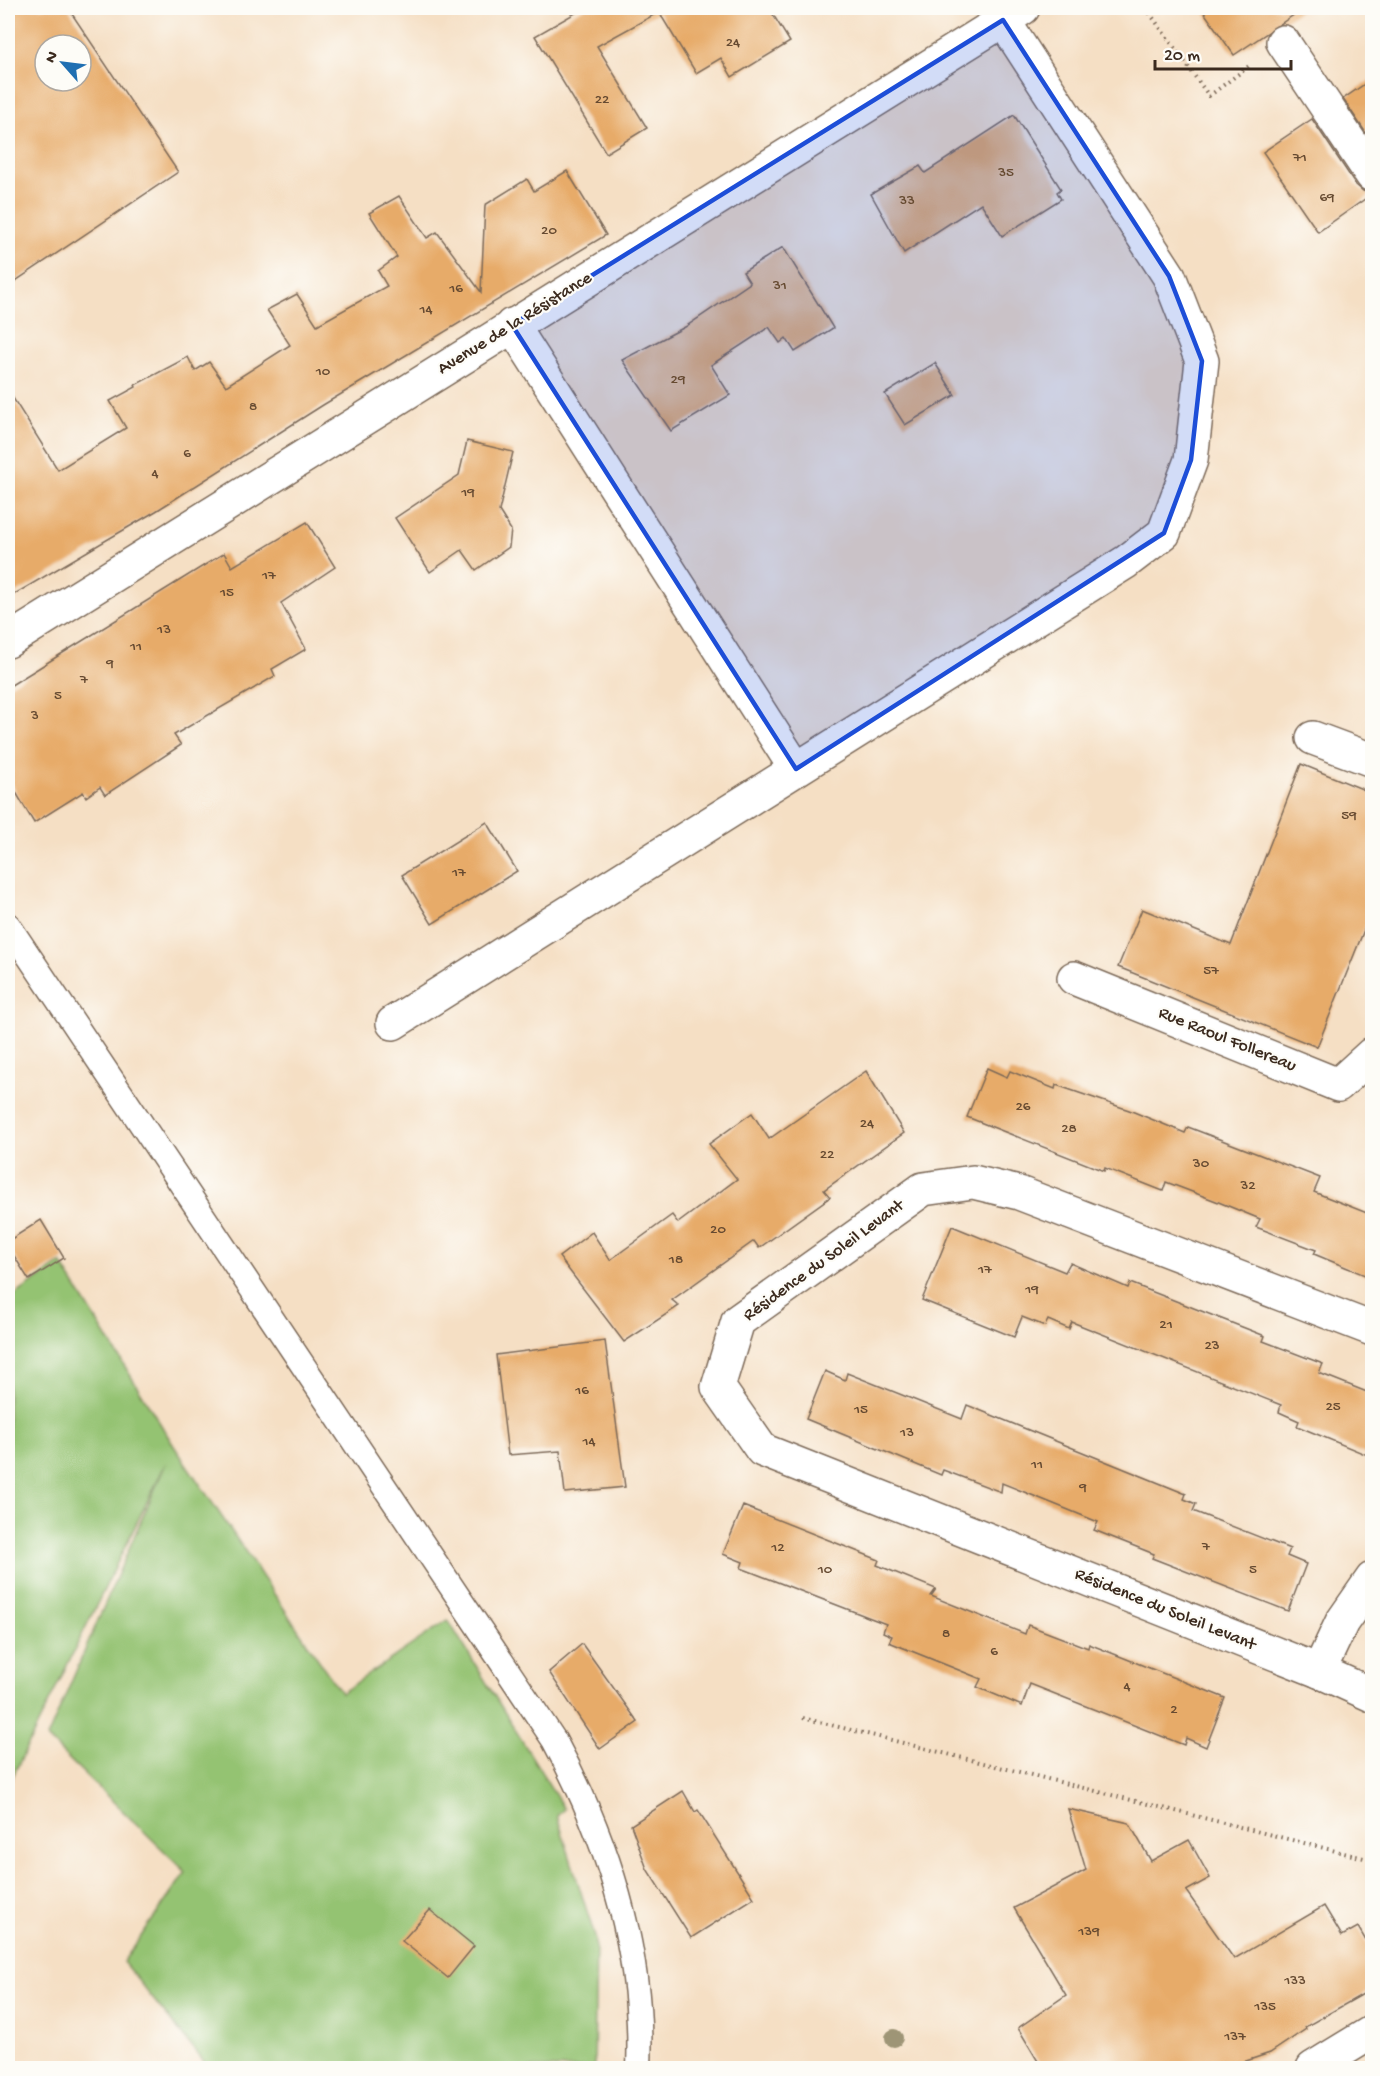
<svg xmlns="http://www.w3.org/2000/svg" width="1380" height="2076" font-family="'Gochi Hand',sans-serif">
<rect width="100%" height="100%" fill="#fdfcf7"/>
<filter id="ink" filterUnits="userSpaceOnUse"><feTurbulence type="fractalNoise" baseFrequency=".0167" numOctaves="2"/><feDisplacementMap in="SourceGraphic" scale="12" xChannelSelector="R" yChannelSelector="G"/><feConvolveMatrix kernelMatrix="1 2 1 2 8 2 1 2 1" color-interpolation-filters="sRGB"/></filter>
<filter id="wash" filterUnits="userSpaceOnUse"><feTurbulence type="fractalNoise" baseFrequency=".008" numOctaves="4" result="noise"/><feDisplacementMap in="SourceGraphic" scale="24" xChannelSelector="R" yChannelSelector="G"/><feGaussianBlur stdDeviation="1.35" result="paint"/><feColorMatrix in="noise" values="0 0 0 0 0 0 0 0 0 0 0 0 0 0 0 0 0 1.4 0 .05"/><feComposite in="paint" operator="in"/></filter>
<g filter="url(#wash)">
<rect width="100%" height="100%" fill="#f5dfc4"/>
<polygon fill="#94c372" stroke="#687648" stroke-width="1.5" points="61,1263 174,1446 341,1693 448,1620 564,1809 557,1816 596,1940 594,2068 209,2068 123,1962 186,1872 47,1738 166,1463 8,1786 8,1300"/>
<g id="blocks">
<g fill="#e7ab69" fill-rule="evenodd">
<path d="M8,8h60l110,164 -170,114zM45,45h36v36h-36z"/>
<polygon points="584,8 769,8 790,42 732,77 721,58 696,73 659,12 597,46 647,128 606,153 535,36"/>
<polygon points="1201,8 1304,8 1234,55"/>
<polygon points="1372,79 1372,142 1343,99"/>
<polygon points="1014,115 1061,189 1057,192 1061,199 1002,236 981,203 904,253 871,194 920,166 925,173"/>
<polygon points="1312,119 1356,185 1363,191 1372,194 1318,232 1263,152"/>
<polygon points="567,171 606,235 323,405 156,511 8,598 8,390 58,470 126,428 110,401 136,387 135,385 188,357 195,371 209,362 226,386 290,345 267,310 297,294 317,325 387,286 378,271 397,257 369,213 399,196 427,238 437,232 481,292 485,205 527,179 534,191"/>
<polygon points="783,247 833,328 795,352 786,338 780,343 769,327 711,365 730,395 671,431 622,360 685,327 750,283 743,272"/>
<polygon points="935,363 955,395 905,425 885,394"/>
<polygon points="467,441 513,452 499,511 511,530 509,547 476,570 462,550 430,572 395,518 459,475"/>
<polygon points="307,522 335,567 281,603 306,649 272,669 275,676 174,735 181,745 105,795 100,787 86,797 83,792 34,823 8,779 8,687 224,553 232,567"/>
<polygon points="1301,764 1372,793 1372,910 1317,1047 1118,967 1142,909 1231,945"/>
<polygon points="487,822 517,871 432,924 402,875"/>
<polygon points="987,1068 1007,1077 1010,1071 1055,1089 1056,1085 1129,1110 1185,1133 1188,1127 1320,1178 1314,1192 1372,1215 1372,1278 1314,1254 1316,1250 1256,1227 1260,1219 1216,1201 1166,1182 1163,1191 1105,1168 1104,1171 967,1117"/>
<polygon points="866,1071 904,1133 824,1190 830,1197 759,1248 754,1241 672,1300 679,1306 624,1342 559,1257 592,1232 610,1260 672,1215 678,1223 737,1179 709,1144 752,1113 769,1139"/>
<polygon points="41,1220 64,1258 29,1280 8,1246 8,1241"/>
<polygon points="952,1226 1065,1272 1070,1263 1128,1288 1130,1283 1265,1336 1263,1341 1323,1364 1319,1373 1372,1394 1372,1457 1297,1426 1299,1421 1279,1412 1281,1405 1072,1322 1069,1329 1048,1320 1045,1326 1022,1317 1014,1337 922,1300"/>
<polygon points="605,1341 625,1487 565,1493 560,1451 508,1455 496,1355"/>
<polygon points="825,1371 845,1380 847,1373 962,1419 967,1405 1186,1494 1184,1499 1196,1504 1193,1511 1290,1549 1287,1556 1306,1564 1288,1611 1152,1558 1154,1554 1094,1530 1098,1522 1049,1502 1002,1483 1001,1492 943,1470 941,1475 806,1419"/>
<polygon points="743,1506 879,1560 877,1565 936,1589 931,1596 983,1617 1025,1634 1028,1625 1088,1648 1089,1644 1225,1698 1206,1747 1186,1738 1184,1745 1030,1684 1022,1706 977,1687 981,1679 889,1642 892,1636 883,1632 886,1624 741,1568 743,1562 723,1554"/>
<polygon points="582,1644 638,1722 600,1749 549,1672"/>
<polygon points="683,1791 695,1812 698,1810 754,1898 691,1938 647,1869 631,1825"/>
<polygon points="1068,1809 1129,1823 1151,1861 1189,1840 1210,1878 1186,1891 1234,1959 1324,1906 1342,1936 1358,1927 1372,1951 1372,1989 1305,2027 1306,2029 1270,2053 1225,2068 1042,2068 1018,2028 1066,1995 1014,1908 1086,1870"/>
<polygon points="430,1910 474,1946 448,1978 402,1941"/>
</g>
</g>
</g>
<g filter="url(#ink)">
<use href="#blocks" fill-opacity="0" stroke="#7c6958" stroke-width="1.5"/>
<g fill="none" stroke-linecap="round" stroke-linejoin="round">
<g stroke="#7c6958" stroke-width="27">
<path id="service" d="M8,925l546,815c55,102 90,212 85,328"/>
</g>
<g stroke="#7c6958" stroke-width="36">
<g id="minor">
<polyline points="1283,42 1372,175"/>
<polyline points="512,325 796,769"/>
<polyline points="8,641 1023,8"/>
<polyline points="1313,738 1372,760"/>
<polyline points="1074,978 1338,1085 1372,1054"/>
<polyline points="393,1023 1126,562 1164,533 1191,460 1202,361 1169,276 1003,20"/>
<polyline points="1372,1329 1019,1193 973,1182 923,1189 738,1321 718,1387 762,1450 1319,1671 1372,1695"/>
<polyline points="1319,1671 1342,1622 1372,1579"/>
</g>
</g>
<g stroke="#7c6958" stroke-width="36">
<polyline id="tertiary" points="1313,2068 1372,2032"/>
</g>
<g stroke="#7c6958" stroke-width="4" stroke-dasharray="1.5 4.5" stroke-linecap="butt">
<polyline points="1146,8 1209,96 1249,66"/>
<polyline points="803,1718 1372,1860"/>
</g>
<use href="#service" stroke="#fff" stroke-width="24"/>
<use href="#minor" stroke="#fff" stroke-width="33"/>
<use href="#tertiary" stroke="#fff" stroke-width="33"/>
</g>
<circle fill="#9e9576" cx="894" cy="2038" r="9"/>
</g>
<path fill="#1d4ed8" fill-opacity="0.2" stroke="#1d4ed8" stroke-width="4.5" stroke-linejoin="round" d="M1003,20l166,256 33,85 -11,99 -27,73 -368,236 -284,-444z"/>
<g text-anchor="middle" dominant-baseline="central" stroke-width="4.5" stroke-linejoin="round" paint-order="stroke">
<g font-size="15" fill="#664a31">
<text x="733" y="43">24</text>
<text x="602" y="100">22</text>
<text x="1300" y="158">71</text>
<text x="1006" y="173">35</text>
<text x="1327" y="198">69</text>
<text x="907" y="201">33</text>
<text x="549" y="231">20</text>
<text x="780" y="286">31</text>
<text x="456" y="289">16</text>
<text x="426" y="310">14</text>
<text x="323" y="372">10</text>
<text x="678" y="380">29</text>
<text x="253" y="407">8</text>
<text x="187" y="454">6</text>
<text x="155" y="474">4</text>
<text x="468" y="493">19</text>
<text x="269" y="576">17</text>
<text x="227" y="593">15</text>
<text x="164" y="630">13</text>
<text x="136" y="647">11</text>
<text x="110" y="664">9</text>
<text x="84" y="680">7</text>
<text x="58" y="696">5</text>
<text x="35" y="716">3</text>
<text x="1349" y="816">59</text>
<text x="459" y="873">17</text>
<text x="1211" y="971">57</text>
<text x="1023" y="1107">26</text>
<text x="867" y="1124">24</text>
<text x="1069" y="1129">28</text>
<text x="827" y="1155">22</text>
<text x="1201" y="1164">30</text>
<text x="1248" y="1186">32</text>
<text x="718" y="1230">20</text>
<text x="676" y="1260">18</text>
<text x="985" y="1270">17</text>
<text x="1032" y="1290">19</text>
<text x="1166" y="1325">21</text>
<text x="1212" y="1346">23</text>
<text x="582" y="1391">16</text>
<text x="1333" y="1407">25</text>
<text x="861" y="1410">15</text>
<text x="907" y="1433">13</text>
<text x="589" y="1442">14</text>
<text x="1037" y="1465">11</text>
<text x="1083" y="1488">9</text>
<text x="1206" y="1547">7</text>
<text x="778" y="1548">12</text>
<text x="825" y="1570">10</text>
<text x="1253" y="1570">5</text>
<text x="946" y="1634">8</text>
<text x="994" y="1652">6</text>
<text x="1127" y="1687">4</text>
<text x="1174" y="1710">2</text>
<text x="1089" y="1932">139</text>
<text x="1295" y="1981">133</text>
<text x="1265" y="2007">135</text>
<text x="1235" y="2037">137</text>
</g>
<g font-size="18" fill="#3b2a1e" stroke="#fdfcf7">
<text transform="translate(515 324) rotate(-32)">Avenue de la Résistance</text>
<text transform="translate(1227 1040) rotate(22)">Rue Raoul Follereau</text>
<text transform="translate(824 1261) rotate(-36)">Résidence du Soleil Levant</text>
<text transform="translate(1165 1610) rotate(22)">Résidence du Soleil Levant</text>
</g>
</g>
<rect width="1380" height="2076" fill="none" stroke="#fdfcf7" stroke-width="30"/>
<g transform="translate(63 63) rotate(298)"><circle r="28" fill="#fdfcf7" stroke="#afa8a0" stroke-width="1.5"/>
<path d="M0-4.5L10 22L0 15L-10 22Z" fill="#1f6fb2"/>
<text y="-9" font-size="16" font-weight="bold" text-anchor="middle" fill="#3b2a1e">N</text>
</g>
<path d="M1155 60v9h136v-9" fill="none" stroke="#3b2a1e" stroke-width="3"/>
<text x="1164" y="60" font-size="18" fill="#3b2a1e" stroke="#fdfcf7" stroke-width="4.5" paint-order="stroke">20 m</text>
</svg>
